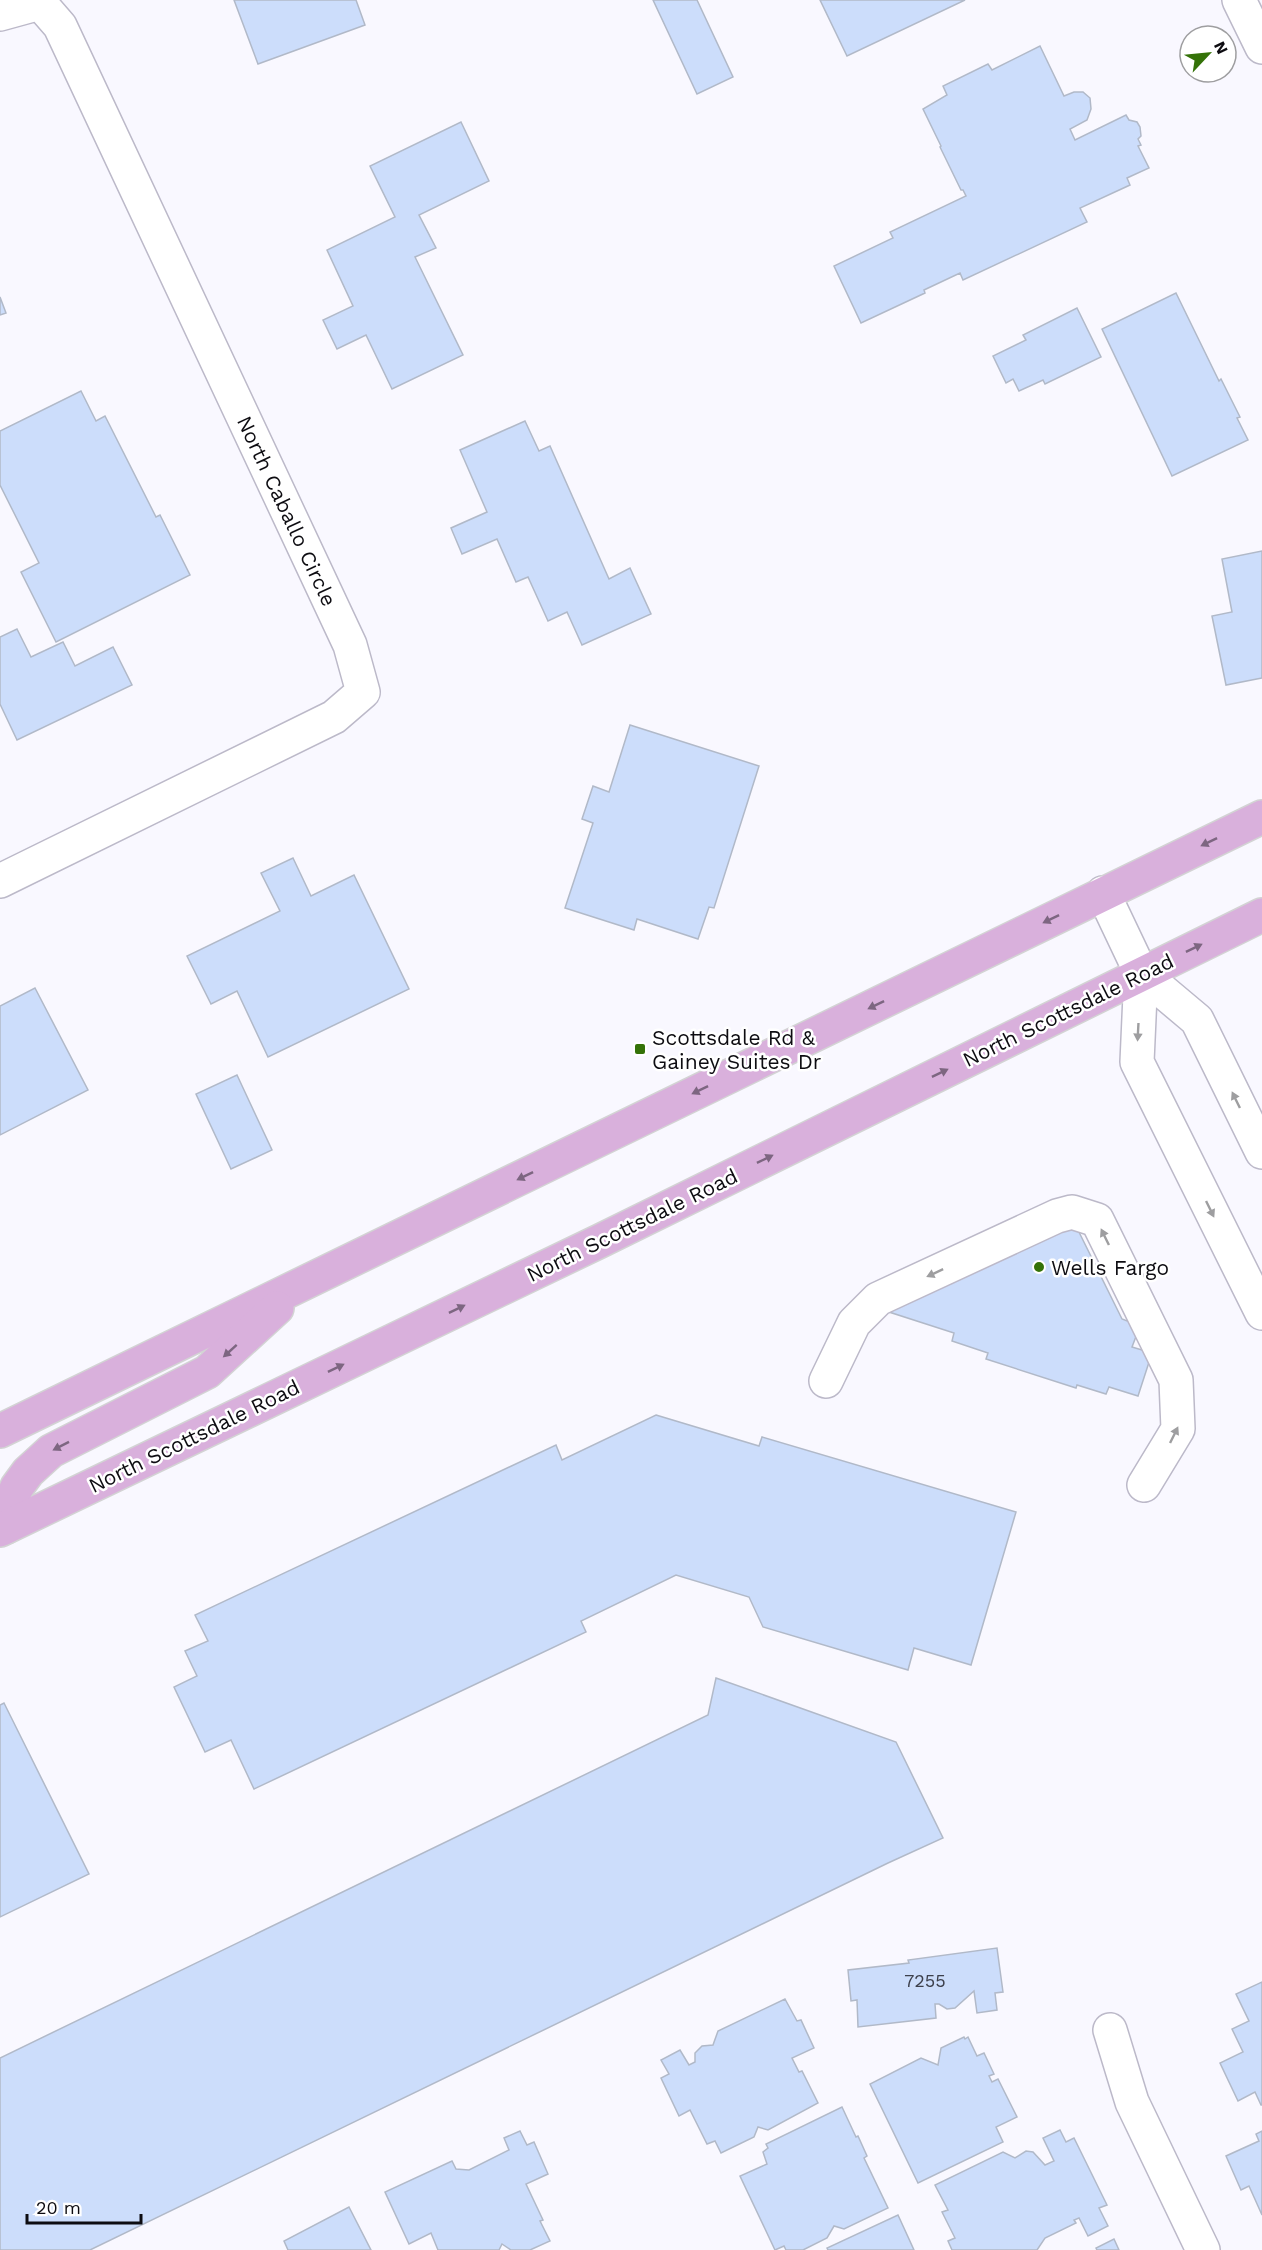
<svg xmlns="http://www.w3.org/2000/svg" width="1262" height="2250" font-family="'Work Sans',sans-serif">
<rect width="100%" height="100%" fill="#f9f8ff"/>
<g fill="#ccddfb" stroke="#b1b9c8" stroke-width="1.5">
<polygon points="234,0 356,0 365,25 258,64"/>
<polygon points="653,0 697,0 733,77 697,94"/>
<polygon points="820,0 965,0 847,56"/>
<polygon points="1040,46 1064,96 1074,92 1083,92 1090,98 1091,109 1087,120 1070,129 1075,140 1126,115 1129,120 1137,122 1140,127 1141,136 1138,139 1141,145 1138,146 1149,168 1127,178 1130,185 1080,208 1087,222 963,280 960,273 924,290 925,293 861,323 834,266 893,238 890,232 966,196 963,190 961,190 940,147 941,146 923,109 947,95 943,86 988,64 992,70"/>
<polygon points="461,122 489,181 419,215 436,248 415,257 463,355 392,389 366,335 337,349 323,320 353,306 327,250 395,217 370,166"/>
<polygon points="1176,293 1219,381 1221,379 1240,417 1237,418 1248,440 1172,476 1102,329"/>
<polygon points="0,297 6,313 0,315"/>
<polygon points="1077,308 1101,357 1045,384 1043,380 1019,391 1013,379 1006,383 993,356 1026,340 1023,335"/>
<polygon points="81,391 96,421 105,416 156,517 160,515 190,575 56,642 21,572 39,563 0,485 0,431"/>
<polygon points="525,421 539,451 550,446 609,579 630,568 651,614 582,645 567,612 548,621 528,577 516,582 497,539 462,554 451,528 487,512 460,450"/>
<polygon points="1262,551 1262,678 1226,685 1212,616 1232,612 1222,559"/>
<polygon points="17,629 31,657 63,642 75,666 113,647 132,685 17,740 0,704 0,637"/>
<polygon points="630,725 759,766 714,908 709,907 698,939 637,919 634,930 565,908 593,823 582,819 593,786 609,792"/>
<polygon points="293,858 311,896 354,875 409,989 268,1057 237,991 211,1004 187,956 280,911 261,873"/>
<polygon points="35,988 88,1090 0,1135 0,1006"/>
<polygon points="237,1075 272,1150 231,1169 196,1094"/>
<polygon points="1074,1222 1122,1319 1140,1326 1132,1347 1152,1353 1138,1396 1109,1387 1106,1394 1077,1385 1076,1388 986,1359 988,1353 952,1341 954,1333 889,1312"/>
<polygon points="656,1415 759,1446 762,1437 1016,1512 971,1665 914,1648 908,1670 763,1627 749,1597 676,1575 581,1621 586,1632 254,1789 231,1740 205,1752 174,1687 197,1676 185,1651 208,1641 195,1615 556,1445 562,1460"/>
<polygon points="716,1678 896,1742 943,1838 888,1863 90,2250 0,2250 0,2058 708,1715"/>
<polygon points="4,1703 89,1874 0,1917 0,1705"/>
<polygon points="997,1948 1003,1992 995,1993 997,2010 977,2013 974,1991 955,2008 947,2009 939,2004 935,2004 936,2018 858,2027 857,2000 851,2001 848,1970 909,1963 908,1960"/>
<polygon points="1262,1982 1262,2105 1261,2105 1255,2092 1238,2101 1220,2063 1243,2052 1232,2029 1249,2021 1236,1994"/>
<polygon points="785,1999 797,2021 801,2020 814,2048 792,2058 799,2072 802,2071 818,2103 768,2130 758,2127 754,2137 721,2153 715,2141 707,2144 690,2110 679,2116 661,2078 669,2074 661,2060 680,2050 689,2065 695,2062 695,2053 702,2046 713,2045 718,2031"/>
<polygon points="964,2037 965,2039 968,2037 977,2056 984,2053 994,2074 989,2076 992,2082 998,2079 1017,2117 996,2127 1003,2142 918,2183 870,2084 921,2058 938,2065 941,2048"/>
<polygon points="842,2107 856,2137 858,2136 867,2156 864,2158 888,2208 844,2229 834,2226 827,2238 803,2250 786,2250 784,2246 775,2250 740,2176 767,2164 763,2152 768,2148 766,2144"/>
<polygon points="1060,2130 1066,2142 1074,2138 1107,2205 1099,2208 1108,2226 1088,2236 1079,2218 1074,2220 1076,2223 1045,2238 1037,2250 952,2250 948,2241 955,2238 942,2212 948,2210 935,2185 1003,2152 1015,2158 1026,2151 1033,2152 1045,2165 1054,2161 1043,2138"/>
<polygon points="520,2131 527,2145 534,2142 548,2174 526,2184 543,2220 540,2221 550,2241 530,2250 511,2250 502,2244 499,2250 438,2250 431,2233 409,2244 385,2192 452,2161 456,2169 469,2170 509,2150 504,2138"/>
<polygon points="1262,2131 1262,2215 1249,2186 1241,2190 1226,2156 1259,2141 1256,2134"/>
<polygon points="349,2207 371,2250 288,2250 284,2241"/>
<polygon points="898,2215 914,2250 828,2250 827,2248"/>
<polygon points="1114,2239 1119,2250 1097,2250 1096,2248"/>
</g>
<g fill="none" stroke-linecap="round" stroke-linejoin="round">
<g stroke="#bcb9c9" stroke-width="36">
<g id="minor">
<polyline points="1239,0 1262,47"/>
<polyline points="0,14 40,3 60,26 350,645 363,692 334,717 0,881"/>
<polyline points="1103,893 1141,973 1197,1020 1262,1152"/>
<polyline points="1141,973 1137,1062 1262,1313"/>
<polyline points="826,1381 854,1323 878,1299 1057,1216 1072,1212 1097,1220 1176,1380 1178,1429 1144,1485"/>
<polyline points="1110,2030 1132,2102 1203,2250"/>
</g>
</g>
<g stroke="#d3d3d4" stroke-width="36">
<g id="major">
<polyline points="0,1431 1262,817"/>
<polyline points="6,1527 11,1500 17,1487 28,1472 51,1451 207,1372 277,1308"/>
<polyline points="0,1530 600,1241 1262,915"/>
</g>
</g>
<use href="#minor" stroke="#fff" stroke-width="33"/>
<use href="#major" stroke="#d9b0dc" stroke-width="33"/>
</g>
<defs><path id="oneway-solid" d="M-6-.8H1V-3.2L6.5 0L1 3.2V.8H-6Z" transform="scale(1.5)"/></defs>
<g fill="#7d6681">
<use href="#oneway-solid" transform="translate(1209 842) rotate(154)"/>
<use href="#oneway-solid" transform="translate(1051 919) rotate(154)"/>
<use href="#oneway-solid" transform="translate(1194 948) rotate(-26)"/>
<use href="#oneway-solid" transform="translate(876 1005) rotate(154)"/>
<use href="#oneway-solid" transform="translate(940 1073) rotate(-26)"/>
<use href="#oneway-solid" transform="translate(700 1090) rotate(154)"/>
<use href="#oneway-solid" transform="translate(765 1159) rotate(-26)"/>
<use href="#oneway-solid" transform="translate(525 1176) rotate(154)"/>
<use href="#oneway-solid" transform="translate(457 1309) rotate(-26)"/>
<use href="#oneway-solid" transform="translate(230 1351) rotate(138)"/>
<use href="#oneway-solid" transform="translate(336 1368) rotate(-26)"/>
<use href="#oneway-solid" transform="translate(61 1446) rotate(153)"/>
</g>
<g fill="#9e9ea0">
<use href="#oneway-solid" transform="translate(1138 1032) rotate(93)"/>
<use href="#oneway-solid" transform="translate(1236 1100) rotate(-116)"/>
<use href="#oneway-solid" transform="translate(1210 1209) rotate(64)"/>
<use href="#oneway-solid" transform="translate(1105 1237) rotate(-116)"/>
<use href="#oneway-solid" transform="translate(935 1273) rotate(155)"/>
<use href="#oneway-solid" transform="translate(1174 1435) rotate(-64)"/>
</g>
<g fill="#347208" stroke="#fff" stroke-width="2">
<rect x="634" y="1043" width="12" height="12" rx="3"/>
<circle cx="1039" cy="1267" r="6"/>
</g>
<g text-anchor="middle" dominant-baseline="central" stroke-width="5" stroke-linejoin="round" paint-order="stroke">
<g font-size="18" fill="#3d404c">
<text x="925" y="1980">7255</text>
</g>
<g font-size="21" fill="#0d0c11" stroke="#fff">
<text transform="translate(287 511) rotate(65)">North Caballo Circle</text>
<text transform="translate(1068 1010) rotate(-26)">North Scottsdale Road</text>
<text transform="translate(632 1225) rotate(-26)">North Scottsdale Road</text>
<text transform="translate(194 1436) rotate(-26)">North Scottsdale Road</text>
</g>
<g font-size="21" fill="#0d0c11" stroke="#fff" text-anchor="start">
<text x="652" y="1037">Scottsdale Rd &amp;<tspan x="652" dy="24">Gainey Suites Dr</tspan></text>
<text x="1051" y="1267">Wells Fargo</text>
</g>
</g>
<g transform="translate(1208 54) rotate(64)"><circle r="28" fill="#ffffff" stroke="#9e9ea0" stroke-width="1.5"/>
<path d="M0-4.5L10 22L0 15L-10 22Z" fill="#347208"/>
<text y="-9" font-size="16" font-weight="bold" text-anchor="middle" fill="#0d0c11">N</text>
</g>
<path d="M27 2214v9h114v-9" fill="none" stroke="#0d0c11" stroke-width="3"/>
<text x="36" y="2214" font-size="18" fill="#0d0c11" stroke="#ffffff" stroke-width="4.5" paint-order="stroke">20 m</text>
</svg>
